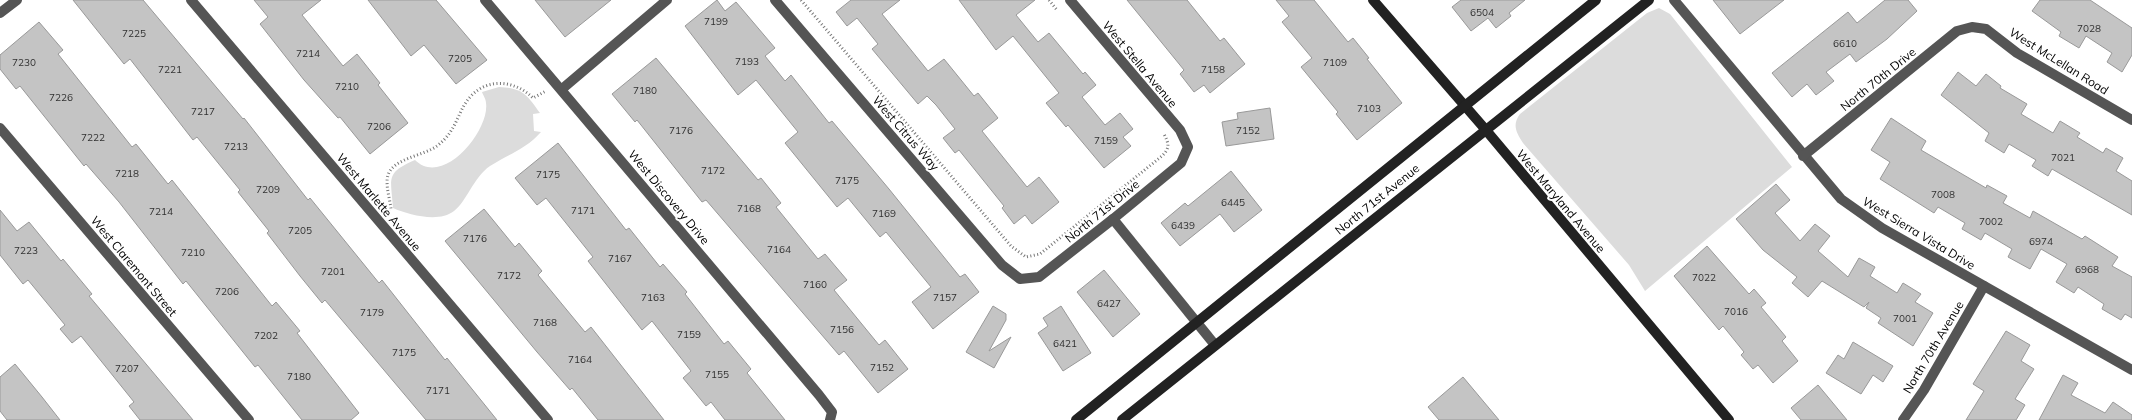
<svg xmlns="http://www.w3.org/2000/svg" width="2132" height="420" font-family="Mulish,sans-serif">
<rect width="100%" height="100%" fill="#fff"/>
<g fill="#dcdcdc">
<path d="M1659,8l11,6 122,153 -147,124 -16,-26 -106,-122c-7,-11 -11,-18 -3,-29l127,-101z"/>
<path d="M499,87c24,1 28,8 41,26l-7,1 1,17 7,1c-15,17 -32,22 -51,34 -17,12 -23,35 -36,45 -15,12 -45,4 -61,-3 -2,-30 -8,-35 22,-48 28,28 75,-30 71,-57 0,-4 -3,-8 -4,-11z"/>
</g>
<g fill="#c4c4c4" stroke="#999">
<polygon points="73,0 143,0 243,119 244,118 308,200 310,198 379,283 382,280 445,360 447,358 497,420 426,420 325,300 322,303 300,276 267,233 269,231 238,192 240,190 197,137 193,140 130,59 124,64"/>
<polygon points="254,0 321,0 302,15 343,66 357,54 380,83 378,85 408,123 370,154 340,117 338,118 304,80 260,24 268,17"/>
<polygon points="368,0 436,0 487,60 456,84 424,45 411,56"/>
<polygon points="535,0 611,0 565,37"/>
<polygon points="717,0 725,11 736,2 775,48 765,56 785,81 791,75 829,123 832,121 889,189 960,277 965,274 979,292 933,329 912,302 931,287 886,232 880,237 848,198 837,207 785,143 798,132 756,80 738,95 685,26"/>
<polygon points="851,0 900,0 882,14 928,71 944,59 974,96 978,93 998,118 982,131 1027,187 1039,177 1059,202 1032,224 1025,215 1014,224 1002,208 1004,206 959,150 955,153 943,138 955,129 936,105 927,96 918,104 872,49 878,44 857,18 847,26 836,12"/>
<polygon points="959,0 1035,0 1016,15 1038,42 1049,33 1083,74 1085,72 1096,85 1082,97 1105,125 1120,113 1133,129 1123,137 1131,146 1104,168 1068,125 1066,127 1046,103 1059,93 1013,36 996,50"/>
<polygon points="1127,0 1187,0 1220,41 1224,38 1245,64 1210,93 1204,85 1194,92 1180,74 1184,70"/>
<polygon points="1276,0 1314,0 1348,42 1353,38 1369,58 1367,59 1402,103 1357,140 1336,114 1338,112 1301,67 1312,58 1282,22 1289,16"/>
<polygon points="1461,0 1525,0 1509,13 1511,16 1496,28 1488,18 1471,31 1452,7"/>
<polygon points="1713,0 1784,0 1740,34"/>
<polygon points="1885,0 1908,0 1917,11 1887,39 1856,62 1850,54 1826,72 1834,81 1816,95 1807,84 1792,97 1772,73 1848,12 1857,23"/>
<polygon points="2040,0 2090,0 2132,28 2132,55 2122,72 2107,62 2112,53 2086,36 2079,48 2059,36 2061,32 2032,11"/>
<polygon points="39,22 63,50 58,54 132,147 136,144 168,184 172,180 272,306 276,302 300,331 297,333 359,413 351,420 302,420 258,365 255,367 186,281 183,284 119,202 86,164 84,166 20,86 16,89 0,69 0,55"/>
<polygon points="656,58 758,180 761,178 781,203 776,207 818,259 825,254 847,280 834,290 879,345 885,340 908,369 878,393 844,351 839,355 706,200 702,202 637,120 635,122 612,94"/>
<polygon points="1958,72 1976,86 1986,74 2001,86 2000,88 2027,104 2021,114 2053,133 2060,121 2080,133 2077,137 2103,153 2106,148 2123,158 2116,171 2132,181 2132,215 2052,169 2048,176 2032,166 2036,160 2009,144 2004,153 1985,141 1989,133 1941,95"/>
<polygon points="1270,108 1274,139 1226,146 1222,122 1238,119 1237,113"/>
<polygon points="1891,118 1926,141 1921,150 1986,188 1987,185 2007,196 2003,203 2030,218 2033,211 2082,239 2085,236 2118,257 2112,266 2132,277 2132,318 2125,314 2121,320 2102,309 2104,304 2078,287 2074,293 2056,282 2067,264 2041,249 2030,269 2008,257 2012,249 1985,233 1981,240 1962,229 1965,223 1938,207 1934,213 1880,179 1890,162 1871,150"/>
<polygon points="558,143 626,230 629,228 660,267 663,264 687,292 685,294 724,344 728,341 751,369 747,373 785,420 725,420 711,402 706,406 683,378 691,371 652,321 642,330 588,261 593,257 546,198 537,205 515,178"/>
<polygon points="1231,171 1262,210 1234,232 1220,214 1180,246 1161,223 1185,203 1188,206"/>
<polygon points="1776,184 1790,200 1775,213 1800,241 1815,224 1830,236 1818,251 1848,277 1859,258 1875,267 1870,276 1897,293 1903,283 1921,294 1915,302 1933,313 1913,346 1878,323 1881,318 1866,308 1869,302 1864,307 1822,281 1808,297 1792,283 1797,277 1763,250 1736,219"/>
<polygon points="484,209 515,247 519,243 542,271 538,275 585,332 591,327 664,420 598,420 572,388 570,390 537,352 445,241"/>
<polygon points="0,210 17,231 29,222 61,261 63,259 92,294 89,296 193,420 140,420 129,406 134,402 81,336 72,343 60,329 65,325 28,280 23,284 0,255"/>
<polygon points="1707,246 1749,294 1754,289 1766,303 1761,307 1786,337 1782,341 1798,361 1773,383 1758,365 1753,369 1741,355 1744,352 1723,326 1719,330 1674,276"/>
<polygon points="1104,270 1140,314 1113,337 1077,292"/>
<polygon points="993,306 1006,314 1006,320 989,351 1011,337 994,368 966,352"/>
<polygon points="1061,306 1091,353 1063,371 1038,333 1048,326 1043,318"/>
<polygon points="2006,331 2030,345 2021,361 2034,369 2015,399 2025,405 2016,420 1966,420 1984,391 1973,384"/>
<polygon points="1853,342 1893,366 1883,382 1873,375 1861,394 1826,373 1838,355 1844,359"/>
<polygon points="15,364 42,397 60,420 7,420 0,411 0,377"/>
<polygon points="2063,375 2078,383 2071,395 2105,413 2113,402 2132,415 2132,420 2039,420"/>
<polygon points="1463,377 1499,420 1439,420 1428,407"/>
<polygon points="1818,385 1847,420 1801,420 1791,408"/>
</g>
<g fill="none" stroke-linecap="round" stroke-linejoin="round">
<g stroke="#777" stroke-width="3" stroke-dasharray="1 2.5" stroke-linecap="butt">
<path d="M801,0l210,246 15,11 14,-3 122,-98c8,-8 7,-12 2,-22"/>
<polyline points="1049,0 1057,10"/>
<path d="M389,211l2,-2c-1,-10 -6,-24 -3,-34 6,-17 35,-19 49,-29 21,-16 20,-35 34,-50 18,-19 45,-15 62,2l13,-7"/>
</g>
<g stroke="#555" stroke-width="10">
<polyline points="191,0 548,420"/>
<polyline points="485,0 819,395 832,412 830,420"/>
<polyline points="775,0 1002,265 1020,279 1039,277 1113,219 1181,163 1188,147 1180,130 1070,0"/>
<polyline points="1674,0 1841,199 1882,228 2132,370"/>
<polyline points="0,13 17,0"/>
<polyline points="562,89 667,0"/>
<polyline points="0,128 249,420"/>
<polyline points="1803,156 1957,31 1972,27 1986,29 2017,53 2132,120"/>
<polyline points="1113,219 1215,345"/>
<polyline points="1903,420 1924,390 1984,286"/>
</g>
<g stroke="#222" stroke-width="10">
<polyline points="1373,0 1485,129 1729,420"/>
<polyline points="1076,420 1596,0"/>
<polyline points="1122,420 1649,0"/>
</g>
</g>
<g text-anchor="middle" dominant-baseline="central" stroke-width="4" stroke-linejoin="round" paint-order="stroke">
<g font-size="10" fill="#313131">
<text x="1482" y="12">6504</text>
<text x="716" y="21">7199</text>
<text x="2089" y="28">7028</text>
<text x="134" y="33">7225</text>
<text x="1845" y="43">6610</text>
<text x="308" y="53">7214</text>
<text x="460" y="58">7205</text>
<text x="747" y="61">7193</text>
<text x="24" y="62">7230</text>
<text x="1335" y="62">7109</text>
<text x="170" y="69">7221</text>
<text x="1213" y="69">7158</text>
<text x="347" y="86">7210</text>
<text x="645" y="90">7180</text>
<text x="61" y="97">7226</text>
<text x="1369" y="108">7103</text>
<text x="203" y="111">7217</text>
<text x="379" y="126">7206</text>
<text x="681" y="130">7176</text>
<text x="1248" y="130">7152</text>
<text x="93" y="137">7222</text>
<text x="1106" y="140">7159</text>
<text x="236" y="146">7213</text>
<text x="2063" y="157">7021</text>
<text x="713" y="170">7172</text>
<text x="127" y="173">7218</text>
<text x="548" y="174">7175</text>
<text x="847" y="180">7175</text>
<text x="268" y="189">7209</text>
<text x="1943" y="194">7008</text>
<text x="1233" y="202">6445</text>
<text x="749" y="208">7168</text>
<text x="583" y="210">7171</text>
<text x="161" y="211">7214</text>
<text x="884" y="213">7169</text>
<text x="1991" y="221">7002</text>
<text x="1183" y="225">6439</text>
<text x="300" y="230">7205</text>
<text x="475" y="238">7176</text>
<text x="2041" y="241">6974</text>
<text x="779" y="249">7164</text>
<text x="26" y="250">7223</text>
<text x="193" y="252">7210</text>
<text x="620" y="258">7167</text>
<text x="2087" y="269">6968</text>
<text x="333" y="271">7201</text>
<text x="509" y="275">7172</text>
<text x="1704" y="277">7022</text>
<text x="815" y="284">7160</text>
<text x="227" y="291">7206</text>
<text x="653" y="297">7163</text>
<text x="945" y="297">7157</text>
<text x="1109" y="303">6427</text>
<text x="1736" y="311">7016</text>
<text x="372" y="312">7179</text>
<text x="1905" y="318">7001</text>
<text x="545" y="322">7168</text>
<text x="842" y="329">7156</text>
<text x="689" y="334">7159</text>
<text x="266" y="335">7202</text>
<text x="1065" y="343">6421</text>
<text x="404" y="352">7175</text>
<text x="580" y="359">7164</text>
<text x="882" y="367">7152</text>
<text x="127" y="368">7207</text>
<text x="717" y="374">7155</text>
<text x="299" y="376">7180</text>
<text x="438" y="390">7171</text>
</g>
<g font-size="12" fill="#000" stroke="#fff">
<text transform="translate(2059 61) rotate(32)">West McLellan Road</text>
<text transform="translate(1140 64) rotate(50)">West Stella Avenue</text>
<text transform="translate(1878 79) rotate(-39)">North 70th Drive</text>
<text transform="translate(906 133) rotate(49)">West Citrus Way</text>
<text transform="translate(669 197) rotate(50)">West Discovery Drive</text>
<text transform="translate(1377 199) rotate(-39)">North 71st Avenue</text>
<text transform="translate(1561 201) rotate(50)">West Maryland Avenue</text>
<text transform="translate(379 202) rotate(50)">West Marlette Avenue</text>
<text transform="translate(1102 211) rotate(-39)">North 71st Drive</text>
<text transform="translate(1919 233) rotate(31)">West Sierra Vista Drive</text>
<text transform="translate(134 266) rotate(50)">West Claremont Street</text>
<text transform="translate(1933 347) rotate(-59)">North 70th Avenue</text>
</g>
</g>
</svg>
